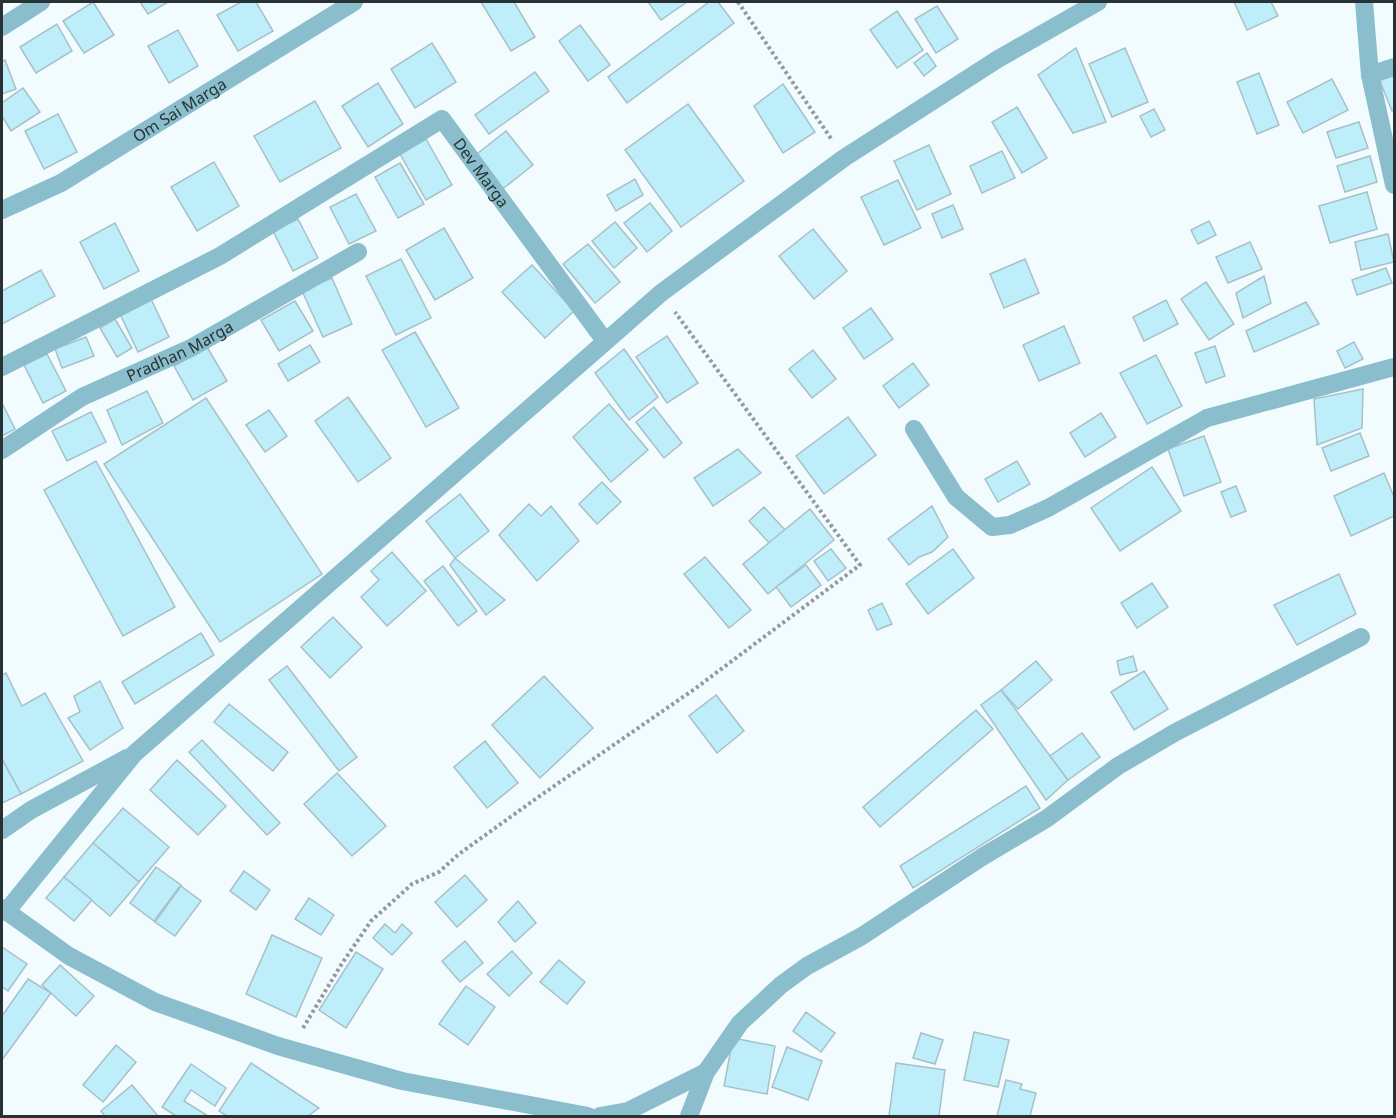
<svg xmlns="http://www.w3.org/2000/svg" width="1396" height="1118" font-family="'Noto Sans',sans-serif">
<rect width="100%" height="100%" fill="#f2fcff"/>
<g fill="#beeefa" stroke="#a7c0c7" stroke-width="1.5">
<polygon points="93,2 114,35 84,53 63,21"/>
<polygon points="140,2 168,2 148,14"/>
<polygon points="241,2 256,2 273,31 238,51 217,15"/>
<polygon points="481,2 514,2 535,37 511,51"/>
<polygon points="648,2 687,2 661,20"/>
<polygon points="709,2 718,2 734,23 627,103 608,77"/>
<polygon points="1234,2 1271,2 1278,16 1247,30"/>
<polygon points="937,6 958,39 936,53 915,19"/>
<polygon points="897,11 923,50 897,68 870,30"/>
<polygon points="57,24 72,51 36,73 20,47"/>
<polygon points="580,25 610,65 588,81 559,41"/>
<polygon points="178,30 198,66 169,83 148,46"/>
<polygon points="432,43 456,82 415,108 391,69"/>
<polygon points="1076,48 1106,122 1073,133 1038,75"/>
<polygon points="1125,48 1148,102 1112,117 1089,64"/>
<polygon points="927,53 936,66 924,76 914,63"/>
<polygon points="5,60 16,89 2,94 2,62"/>
<polygon points="535,72 549,91 489,134 475,115"/>
<polygon points="1259,73 1279,125 1257,134 1237,82"/>
<polygon points="1394,73 1394,110 1392,111 1379,79"/>
<polygon points="1332,79 1348,110 1303,133 1287,102"/>
<polygon points="378,83 403,124 368,147 342,106"/>
<polygon points="783,84 815,132 783,153 754,106"/>
<polygon points="23,88 40,112 11,131 2,116 2,103"/>
<polygon points="315,101 341,148 280,182 254,136"/>
<polygon points="688,104 744,181 681,227 625,150"/>
<polygon points="1017,107 1047,158 1022,173 992,122"/>
<polygon points="1154,109 1165,130 1151,137 1140,116"/>
<polygon points="58,114 77,152 44,169 25,131"/>
<polygon points="1359,122 1368,148 1336,158 1327,132"/>
<polygon points="506,131 533,165 500,191 473,157"/>
<polygon points="426,139 452,185 426,200 400,154"/>
<polygon points="929,145 951,194 917,210 894,161"/>
<polygon points="1002,151 1015,178 982,193 970,166"/>
<polygon points="1370,156 1377,182 1345,192 1337,166"/>
<polygon points="214,162 239,206 197,231 171,187"/>
<polygon points="400,163 424,204 398,218 375,177"/>
<polygon points="635,179 643,195 616,211 607,195"/>
<polygon points="898,180 921,228 884,245 861,197"/>
<polygon points="1367,192 1377,229 1330,243 1319,206"/>
<polygon points="356,194 376,231 349,244 330,207"/>
<polygon points="650,203 672,231 647,252 624,223"/>
<polygon points="953,205 963,229 942,238 932,214"/>
<polygon points="298,219 318,258 293,271 273,231"/>
<polygon points="1209,221 1216,235 1198,244 1191,230"/>
<polygon points="615,222 637,248 614,268 592,241"/>
<polygon points="115,223 139,271 104,289 80,242"/>
<polygon points="444,228 473,278 435,300 406,250"/>
<polygon points="813,229 847,271 814,299 779,256"/>
<polygon points="1388,234 1394,262 1361,270 1355,242"/>
<polygon points="1250,242 1262,269 1228,283 1216,257"/>
<polygon points="588,244 620,282 595,303 563,264"/>
<polygon points="401,259 431,318 396,335 366,276"/>
<polygon points="1025,259 1039,293 1004,308 990,274"/>
<polygon points="532,265 574,311 545,338 502,292"/>
<polygon points="1386,268 1392,283 1357,295 1352,280"/>
<polygon points="41,270 55,296 2,324 2,291"/>
<polygon points="1264,276 1271,303 1243,318 1236,293"/>
<polygon points="332,278 352,324 323,337 302,291"/>
<polygon points="1206,282 1234,324 1209,340 1181,299"/>
<polygon points="151,299 169,337 138,352 120,314"/>
<polygon points="1166,300 1178,324 1144,341 1133,317"/>
<polygon points="295,301 313,331 279,351 261,320"/>
<polygon points="1306,302 1319,324 1254,352 1246,331"/>
<polygon points="871,308 893,339 864,359 843,328"/>
<polygon points="115,319 132,348 117,357 100,328"/>
<polygon points="1064,326 1080,363 1039,381 1023,345"/>
<polygon points="415,332 459,408 426,427 382,350"/>
<polygon points="667,336 698,383 667,403 636,357"/>
<polygon points="86,337 94,356 62,368 55,349"/>
<polygon points="1354,342 1363,359 1345,368 1337,351"/>
<polygon points="310,345 320,362 288,381 278,364"/>
<polygon points="1215,346 1225,376 1206,383 1195,353"/>
<polygon points="207,347 227,381 193,400 174,366"/>
<polygon points="624,349 658,397 629,420 595,373"/>
<polygon points="813,350 836,379 812,398 789,369"/>
<polygon points="47,354 66,391 43,403 24,365"/>
<polygon points="1156,355 1182,406 1147,424 1120,373"/>
<polygon points="913,363 929,385 899,408 883,386"/>
<polygon points="1363,389 1362,428 1317,445 1314,399"/>
<polygon points="147,391 163,423 122,445 107,410"/>
<polygon points="348,397 391,458 358,482 315,421"/>
<polygon points="206,398 322,574 220,642 104,464"/>
<polygon points="2,403 15,429 2,436"/>
<polygon points="609,404 648,450 611,482 573,437"/>
<polygon points="654,407 682,443 664,458 636,422"/>
<polygon points="269,410 287,436 265,452 246,425"/>
<polygon points="91,412 106,442 67,461 52,431"/>
<polygon points="1101,413 1116,437 1085,457 1070,433"/>
<polygon points="848,417 876,455 824,494 796,456"/>
<polygon points="1360,433 1369,456 1331,471 1322,448"/>
<polygon points="1204,436 1221,482 1184,496 1168,449"/>
<polygon points="738,449 761,473 713,506 694,478"/>
<polygon points="96,461 175,607 123,636 44,490"/>
<polygon points="1017,461 1030,484 998,502 985,479"/>
<polygon points="1152,467 1181,511 1120,551 1091,508"/>
<polygon points="1384,473 1394,497 1394,516 1351,536 1334,496"/>
<polygon points="602,482 621,502 597,524 579,504"/>
<polygon points="1236,486 1246,511 1231,517 1221,492"/>
<polygon points="460,494 489,531 455,558 426,521"/>
<polygon points="529,504 541,516 551,506 579,541 537,581 499,535"/>
<polygon points="932,506 948,537 932,552 919,557 909,565 888,539"/>
<polygon points="764,507 785,530 770,544 749,521"/>
<polygon points="810,509 834,540 768,594 743,564"/>
<polygon points="831,549 846,568 828,581 814,561"/>
<polygon points="953,549 974,578 928,614 906,584"/>
<polygon points="392,552 426,591 387,626 361,597 379,580 371,571"/>
<polygon points="705,557 751,610 729,628 684,574"/>
<polygon points="455,558 505,600 486,615 450,565"/>
<polygon points="806,565 821,585 791,607 776,587"/>
<polygon points="443,566 477,611 458,626 424,581"/>
<polygon points="1339,574 1356,614 1297,645 1274,605"/>
<polygon points="1152,583 1168,607 1137,628 1121,603"/>
<polygon points="882,603 892,624 877,630 868,610"/>
<polygon points="333,617 362,647 330,678 301,647"/>
<polygon points="201,633 214,655 135,704 122,682"/>
<polygon points="1133,656 1137,671 1120,675 1117,661"/>
<polygon points="1036,661 1052,680 1018,709 1001,690"/>
<polygon points="287,666 357,757 339,771 269,680"/>
<polygon points="1144,671 1168,709 1134,730 1111,692"/>
<polygon points="6,673 22,706 45,693 83,761 21,794 2,759 2,675"/>
<polygon points="544,676 593,728 540,778 492,725"/>
<polygon points="100,681 123,728 90,750 68,718 80,712 74,696"/>
<polygon points="1001,690 1068,780 1046,800 981,705"/>
<polygon points="716,695 744,731 717,753 689,716"/>
<polygon points="229,704 288,752 273,771 214,722"/>
<polygon points="976,710 993,729 880,827 863,807"/>
<polygon points="1082,733 1100,757 1068,780 1050,756"/>
<polygon points="202,740 280,823 267,835 189,752"/>
<polygon points="485,741 518,783 487,808 454,767"/>
<polygon points="2,759 21,794 2,803"/>
<polygon points="177,760 226,806 198,835 150,790"/>
<polygon points="337,773 386,826 352,856 304,804"/>
<polygon points="1026,786 1040,808 913,888 900,866"/>
<polygon points="123,808 169,847 139,882 93,843"/>
<polygon points="93,843 139,882 110,916 64,877"/>
<polygon points="156,867 181,885 154,921 130,903"/>
<polygon points="244,871 270,890 256,910 230,891"/>
<polygon points="465,875 487,900 457,927 435,902"/>
<polygon points="64,877 92,900 74,921 46,898"/>
<polygon points="181,886 201,901 175,936 155,922"/>
<polygon points="309,898 334,915 321,935 295,919"/>
<polygon points="518,901 536,923 515,942 498,922"/>
<polygon points="385,924 395,933 402,924 412,933 392,955 373,938"/>
<polygon points="272,935 322,958 296,1017 246,994"/>
<polygon points="465,941 483,963 460,982 442,961"/>
<polygon points="2,947 27,964 8,991 2,987"/>
<polygon points="512,951 532,973 509,996 487,974"/>
<polygon points="356,952 383,969 346,1028 319,1010"/>
<polygon points="559,960 585,982 567,1004 540,982"/>
<polygon points="60,965 94,996 76,1016 42,985"/>
<polygon points="28,979 51,993 2,1060 2,1016"/>
<polygon points="466,986 495,1007 468,1045 439,1024"/>
<polygon points="806,1012 835,1033 821,1052 793,1031"/>
<polygon points="974,1032 1009,1040 998,1087 964,1080"/>
<polygon points="921,1033 943,1040 935,1064 913,1058"/>
<polygon points="733,1038 775,1046 767,1094 724,1086"/>
<polygon points="116,1045 136,1062 103,1102 83,1085"/>
<polygon points="787,1047 822,1061 808,1100 772,1087"/>
<polygon points="251,1063 319,1108 308,1116 227,1116 219,1111"/>
<polygon points="896,1063 945,1070 939,1116 889,1116"/>
<polygon points="191,1064 226,1088 215,1106 191,1090 184,1101 208,1116 176,1116 162,1107"/>
<polygon points="1006,1080 1022,1084 1020,1089 1036,1093 1030,1116 997,1116"/>
<polygon points="132,1085 158,1116 105,1116 101,1111"/>
</g>
<g fill="none" stroke-linecap="round" stroke-linejoin="round">
<g stroke="#919b9e" stroke-width="4" stroke-dasharray="3 3" stroke-linecap="butt">
<polyline points="738,2 832,140"/>
<polyline points="303,1028 341,965 371,921 412,884 439,872 459,854 534,800 696,688 860,565 675,312"/>
</g>
<g stroke="#8abecc" stroke-width="18">
<polyline points="1364,2 1370,75 1394,185"/>
<polyline points="2,27 41,2"/>
<polyline points="1370,75 1394,67"/>
<path id="s1" d="M2,210l59,-27 293,-181"/>
<path id="s2" d="M2,367l218,-111 222,-137 163,222"/>
<polyline points="914,429 956,497 992,527 1010,525 1048,508 1207,418 1394,367"/>
<path id="s3" d="M2,450l80,-53 109,-49 167,-96"/>
<polyline points="2,830 31,810 127,758"/>
<polyline points="2,908 69,956 155,1002 278,1046 402,1081 588,1116"/>
<polyline points="6,912 134,754 661,293 844,158 998,59 1098,2"/>
<polyline points="600,1116 628,1111 706,1072"/>
<polyline points="689,1116 706,1072 740,1023 781,985 807,966 862,936 982,857 1046,819 1118,766 1176,732 1361,637"/>
</g>
</g>
<g text-anchor="middle" dominant-baseline="central" stroke-width="6" stroke-linejoin="round" paint-order="stroke">
<g font-size="16" fill="#283234" stroke="#f2fcff">
<text stroke="none"><textPath href="#s1" startOffset="204">Om Sai Marga</textPath></text>
<text stroke="none"><textPath href="#s2" startOffset="572">Dev Marga</textPath></text>
<text stroke="none"><textPath href="#s3" startOffset="204">Pradhan Marga</textPath></text>
</g>
</g>
<rect width="1396" height="1118" fill="none" stroke="#283234" stroke-width="6"/>
</svg>
